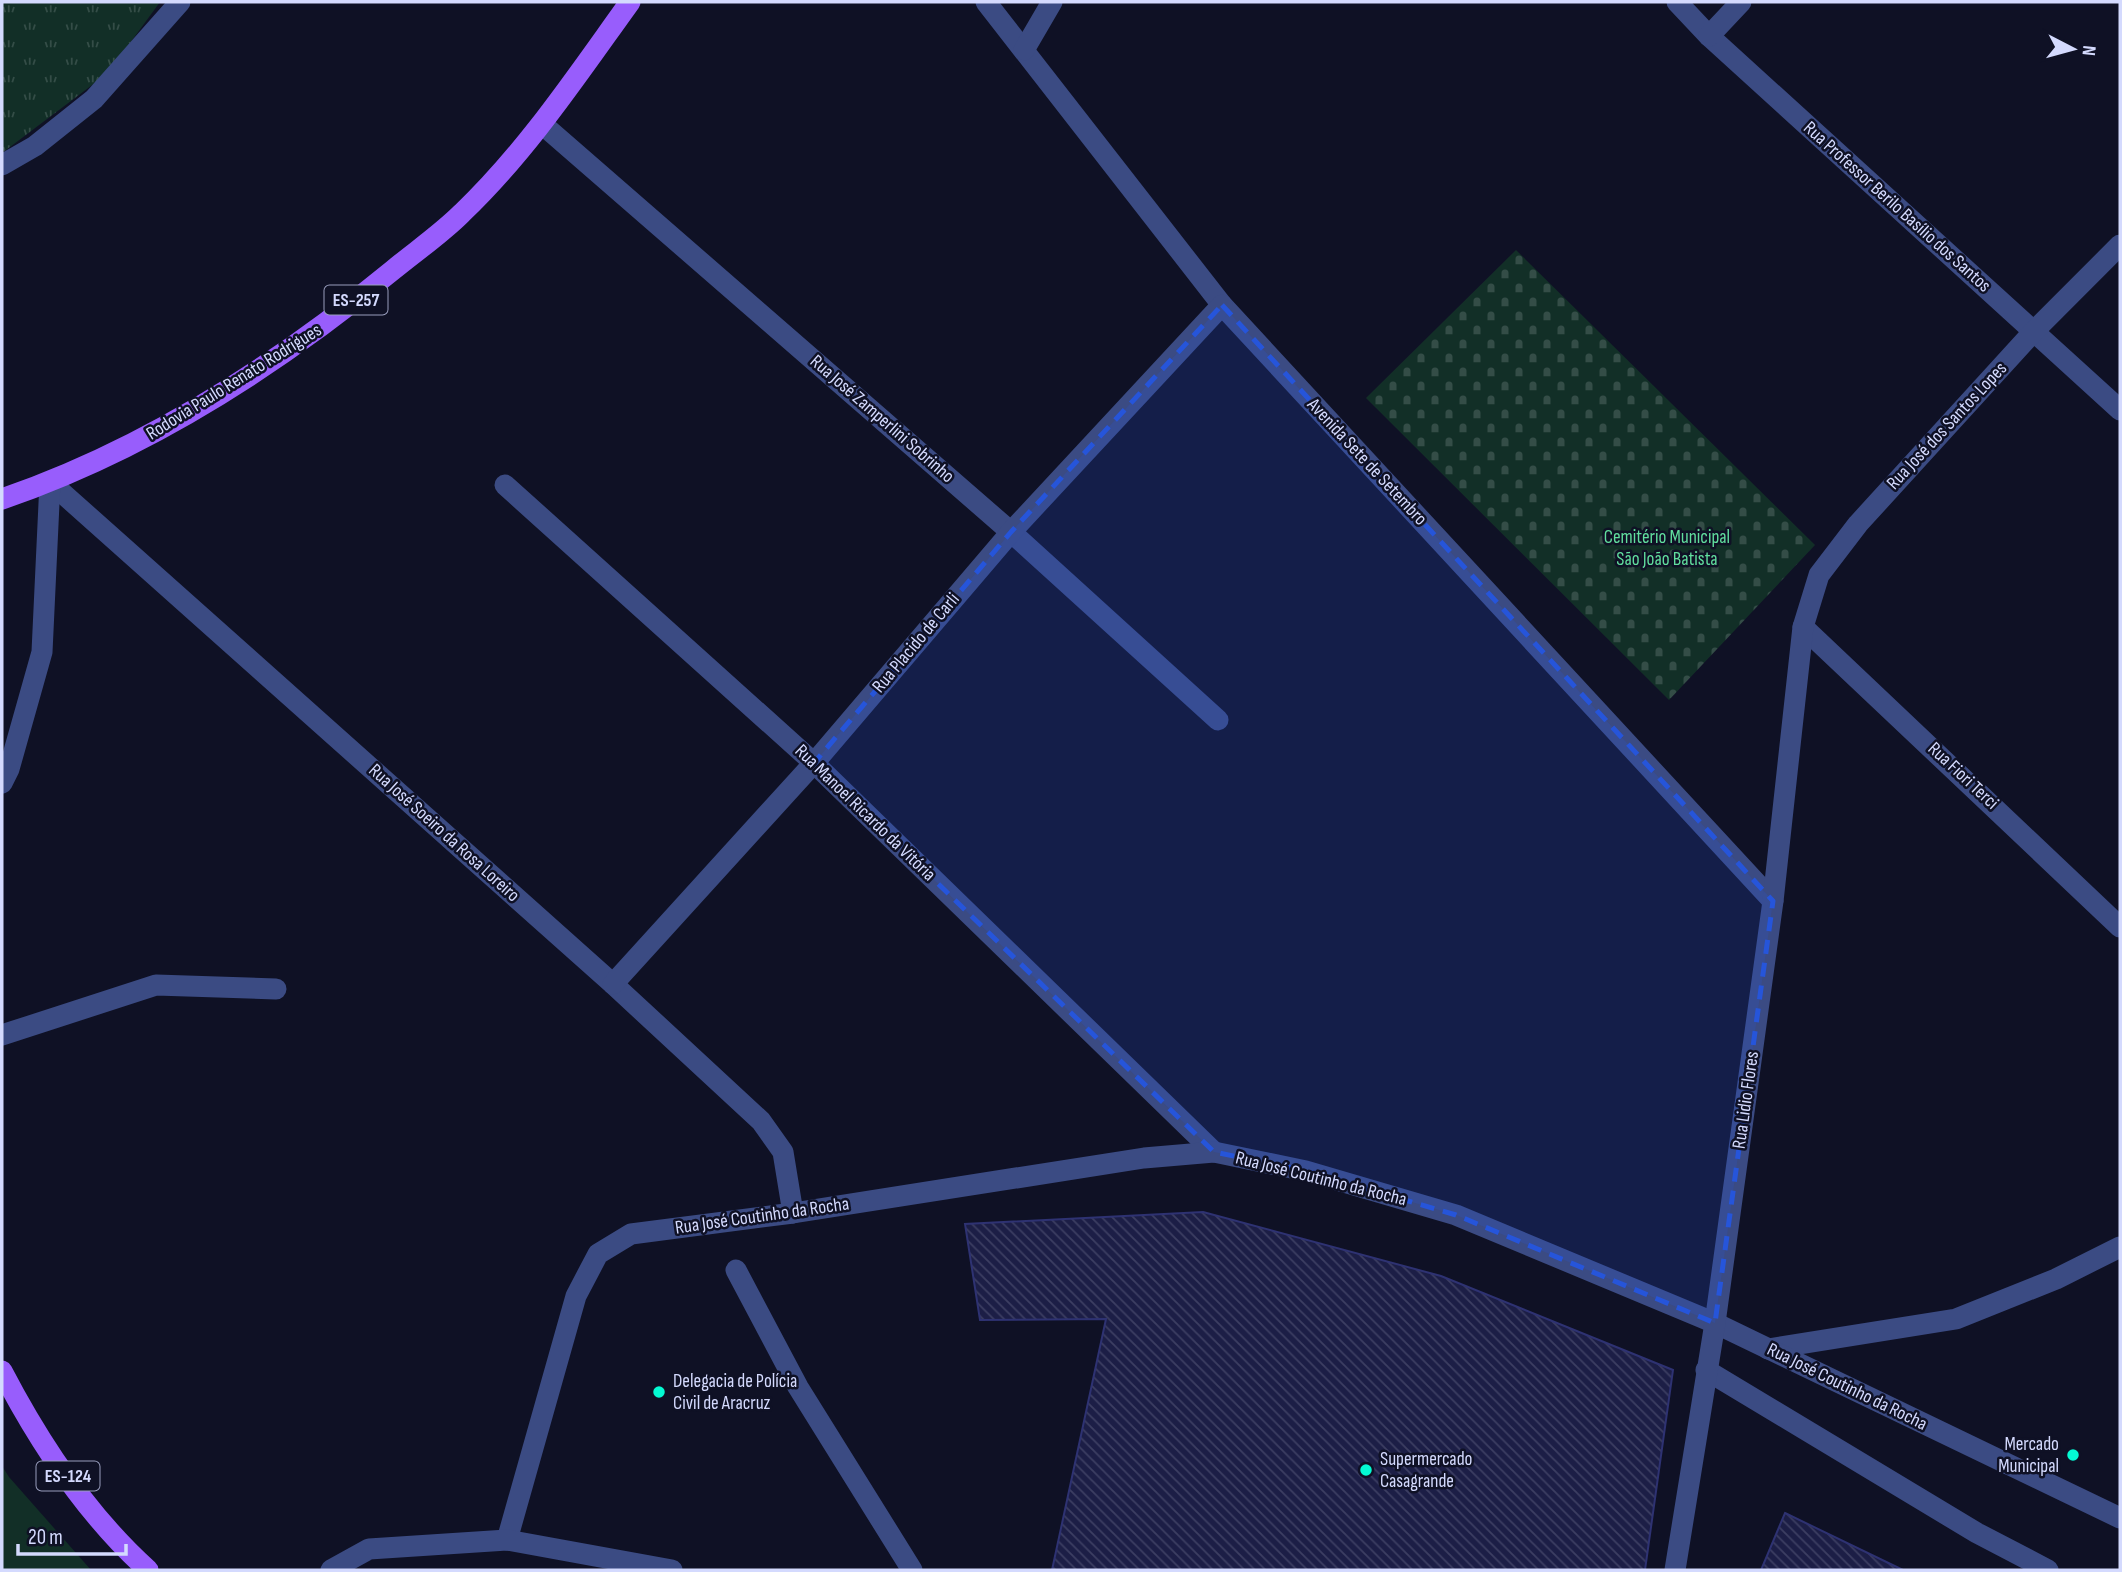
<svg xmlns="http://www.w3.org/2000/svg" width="2122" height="1572" font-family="'Sofia Sans Condensed',sans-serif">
<defs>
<pattern id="grass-tufts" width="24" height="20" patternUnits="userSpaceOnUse" patternTransform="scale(1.75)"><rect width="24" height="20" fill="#122f27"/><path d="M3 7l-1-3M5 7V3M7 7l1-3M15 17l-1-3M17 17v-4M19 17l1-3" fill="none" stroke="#344d47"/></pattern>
<pattern id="cemetery-stones" width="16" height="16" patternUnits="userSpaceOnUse" patternTransform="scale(1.75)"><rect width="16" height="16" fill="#122f27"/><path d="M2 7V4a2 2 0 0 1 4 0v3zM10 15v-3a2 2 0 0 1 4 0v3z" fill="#344d47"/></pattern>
<pattern id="building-back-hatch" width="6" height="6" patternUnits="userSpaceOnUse" patternTransform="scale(1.75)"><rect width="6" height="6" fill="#1c1e46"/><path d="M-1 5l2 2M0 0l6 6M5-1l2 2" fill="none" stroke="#3c3e62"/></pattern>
</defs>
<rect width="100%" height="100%" fill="#0f1125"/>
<polygon fill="url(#grass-tufts)" points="2,2 160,2 108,73 2,153"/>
<polygon fill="url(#cemetery-stones)" points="1516,250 1815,545 1669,700 1366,398"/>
<polygon fill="#122f27" points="2,1466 9,1477 91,1570 2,1570"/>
<g fill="url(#building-back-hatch)" stroke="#2e3272" stroke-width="2">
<polygon points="1203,1212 1441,1276 1673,1370 1645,1570 1052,1570 1106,1319 980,1320 965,1224"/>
<polygon points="1785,1513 1903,1570 1761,1570"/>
</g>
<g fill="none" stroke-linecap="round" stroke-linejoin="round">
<g stroke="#3b4b83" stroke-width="21">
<polyline points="986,2 1222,305 1773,901"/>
<polyline points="1677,2 1709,36 2120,410"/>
<polyline points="1709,36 1741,2"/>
<polyline points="1024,50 1052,2"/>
<polyline points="542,124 1011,532 1218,720"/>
<polyline points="2,165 35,146 94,99 180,2"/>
<polyline points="50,482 613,984 761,1121 783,1152 793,1213"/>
<polyline points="505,485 814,763 1214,1152"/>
<polyline points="1803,627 2120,927"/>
<polyline points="2,783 9,769 42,652 50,482"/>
<polyline points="613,984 814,763 1011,532 1222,305"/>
<polyline points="2,1035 156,985 276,989"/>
<polyline points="736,1270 798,1387 912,1570"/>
<polyline points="1768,1349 1956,1319 2056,1279 2120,1247"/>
<polyline points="1706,1370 1977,1533 2048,1570"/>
<polyline points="507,1540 576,1296 598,1254 631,1234 793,1213 1144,1158 1214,1152 1306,1171 1456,1215 1715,1323 2120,1518"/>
<polyline points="331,1570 369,1549 507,1540 672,1570"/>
<polyline points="1675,1570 1715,1323 1773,901 1803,627 1819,575 1858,524 2034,331 2120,245"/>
</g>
<g stroke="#985dfc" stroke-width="21">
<path d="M2,499c143,-49 274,-133 391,-229 23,-19 48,-36 69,-57 65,-62 116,-139 168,-211"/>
<path d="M2,1371c37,71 86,145 146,199"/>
</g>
</g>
<path fill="#2655da" fill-opacity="0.2" stroke="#2655da" stroke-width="5" stroke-dasharray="14 9" stroke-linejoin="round" d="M1222,305l551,596 -58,422 -259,-108 -150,-44 -92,-19 -400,-389 197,-231z"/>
<g fill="#04fad3" stroke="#0f1125" stroke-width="2.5">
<circle cx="659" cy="1392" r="7"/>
<circle cx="2073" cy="1455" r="7"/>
<circle cx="1366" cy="1470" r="7"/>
</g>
<g text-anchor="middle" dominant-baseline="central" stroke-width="5" stroke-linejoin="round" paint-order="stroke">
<g fill="#0f1125" stroke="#999ebd" stroke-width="2">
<rect x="324.5" y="285.5" width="63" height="29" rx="5"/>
<rect x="36.5" y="1461.5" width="63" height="29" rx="5"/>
</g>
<g font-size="18" font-weight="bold" fill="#d4dafe">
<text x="356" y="300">ES-257</text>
<text x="68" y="1476">ES-124</text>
</g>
<g font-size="19" fill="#d4dafe" stroke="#0f1125">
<text transform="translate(1897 207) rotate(42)">Rua Professor Berilo Basílio dos Santos</text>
<text transform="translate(234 382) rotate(-32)">Rodovia Paulo Renato Rodrigues</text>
<text transform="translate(882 419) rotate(41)">Rua José Zamperlini Sobrinho</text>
<text transform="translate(1947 426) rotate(-47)">Rua José dos Santos Lopes</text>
<text transform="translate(1367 462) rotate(47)">Avenida Sete de Setembro</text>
<text transform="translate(916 643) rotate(-50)">Rua Placido de Carli</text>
<text transform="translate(1963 776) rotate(43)">Rua Fiori Terci</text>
<text transform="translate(865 813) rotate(44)">Rua Manoel Ricardo da Vitória</text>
<text transform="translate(444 833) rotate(42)">Rua José Soeiro da Rosa Loreiro</text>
<text transform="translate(1746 1100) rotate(-82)">Rua Lidio Flores</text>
<text transform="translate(1321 1179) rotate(14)">Rua José Coutinho da Rocha</text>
<text transform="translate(762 1216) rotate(-8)">Rua José Coutinho da Rocha</text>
<text transform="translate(1847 1387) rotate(26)">Rua José Coutinho da Rocha</text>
</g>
<g font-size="19" fill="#61de9e" stroke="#0f1125">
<text x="1667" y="537">Cemitério Municipal<tspan x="1667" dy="22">São João Batista</tspan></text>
</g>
<g font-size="19" fill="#d4dafe" stroke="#0f1125" text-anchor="start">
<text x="673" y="1381">Delegacia de Polícia<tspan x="673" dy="22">Civil de Aracruz</tspan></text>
<text x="2059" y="1444" text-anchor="end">Mercado<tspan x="2059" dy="22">Municipal</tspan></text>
<text x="1380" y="1459">Supermercado<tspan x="1380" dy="22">Casagrande</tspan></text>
</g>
</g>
<rect width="2122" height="1572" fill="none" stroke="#d4dafe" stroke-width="7"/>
<g transform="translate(2073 49) rotate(96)" stroke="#0f1125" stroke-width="5" paint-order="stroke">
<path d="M0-5L12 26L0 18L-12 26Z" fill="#d4dafe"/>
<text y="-10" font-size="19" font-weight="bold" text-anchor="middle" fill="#d4dafe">N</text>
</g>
<path d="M18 1544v10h108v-10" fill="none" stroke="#d4dafe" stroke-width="3.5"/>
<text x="28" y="1544" font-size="21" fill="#d4dafe" stroke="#0f1125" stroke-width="5" paint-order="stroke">20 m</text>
</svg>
